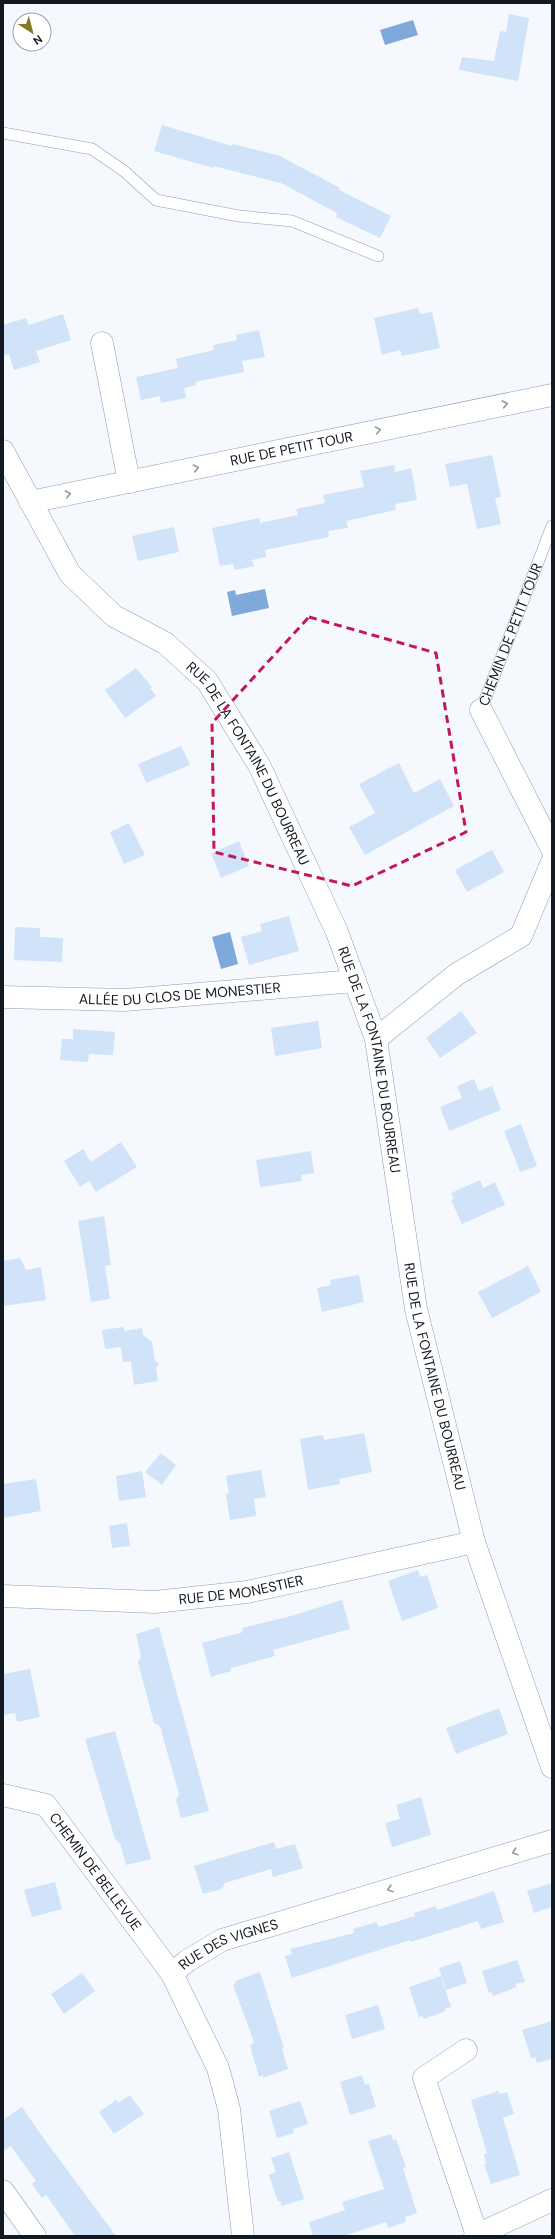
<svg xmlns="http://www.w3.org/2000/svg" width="555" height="2239" font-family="'DM Sans',sans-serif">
<rect width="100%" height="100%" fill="#f5f9fd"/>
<g fill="#7fa9da">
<polygon points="413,20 418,35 385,45 380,30"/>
<polygon points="265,589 269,608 232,616 227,592 235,590 236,595"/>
<polygon points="230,932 238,964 221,969 212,937"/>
</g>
<g fill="#d1e3f8">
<polygon points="509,14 529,18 518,81 459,70 462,57 494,61 500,31 506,32"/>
<polygon points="162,125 232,146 233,144 280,156 340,188 339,190 391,216 380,238 336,217 337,213 281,183 214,166 213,168 154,151"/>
<polygon points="418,308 420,314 432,312 440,348 402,356 400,350 382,355 374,318"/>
<polygon points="63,314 71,340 36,351 40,362 14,370 9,354 3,356 3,325 26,318 29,325"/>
<polygon points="259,330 265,357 242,361 244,372 195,382 196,385 184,388 186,398 161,403 160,396 141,400 136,377 178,368 176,359 214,350 213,345 237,340 236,335"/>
<polygon points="492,455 501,497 495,498 501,524 477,529 467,484 450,487 445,464"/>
<polygon points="394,465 395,472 411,468 417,500 395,504 396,510 346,521 348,528 328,531 329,537 265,550 266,557 252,560 254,566 235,570 233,564 220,566 212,528 259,518 260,523 298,515 296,509 325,503 323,495 364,487 360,471"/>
<polygon points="174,527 179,552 138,561 132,536"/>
<polygon points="136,668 152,687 150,688 156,696 125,718 105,690"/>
<polygon points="181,746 190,765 146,783 138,764"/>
<polygon points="399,763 414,793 440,779 454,806 365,855 349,827 375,813 359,784"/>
<polygon points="129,823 145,855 124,864 110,832"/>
<polygon points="239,841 249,866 221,878 211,853"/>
<polygon points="492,850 504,872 467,892 455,870"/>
<polygon points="289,916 299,951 249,965 241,937 262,931 260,924"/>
<polygon points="15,927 40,928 40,937 63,938 62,962 14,960"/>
<polygon points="461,1011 477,1033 440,1058 426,1038"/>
<polygon points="318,1021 322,1048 275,1056 271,1028"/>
<polygon points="73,1029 115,1032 113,1055 89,1054 88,1062 60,1060 62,1039 73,1039"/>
<polygon points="474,1079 479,1091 492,1086 501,1110 449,1131 440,1107 462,1098 457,1086"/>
<polygon points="521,1124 537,1166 520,1172 504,1131"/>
<polygon points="121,1142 137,1167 96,1192 89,1181 80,1187 64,1161 83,1149 91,1162"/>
<polygon points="311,1151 314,1173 301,1175 302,1181 260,1187 256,1160"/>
<polygon points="480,1180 483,1188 495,1182 505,1205 462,1224 451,1200 454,1199 451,1193"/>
<polygon points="104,1216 111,1265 105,1266 110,1299 91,1302 78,1221"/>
<polygon points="20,1258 26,1270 41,1267 46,1300 3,1306 3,1261"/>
<polygon points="528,1266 541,1292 492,1318 478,1292"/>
<polygon points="359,1275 364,1302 322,1312 317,1288 331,1285 330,1280"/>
<polygon points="124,1327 124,1331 142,1328 143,1335 152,1342 155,1361 159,1364 156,1368 158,1381 134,1385 131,1361 123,1362 121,1347 105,1349 102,1330"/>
<polygon points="364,1433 372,1472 339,1479 340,1484 308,1490 300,1439 323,1435 324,1440"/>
<polygon points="161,1453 176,1465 162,1485 145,1472"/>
<polygon points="261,1470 266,1497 254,1499 256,1516 230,1520 226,1494 229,1493 226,1476"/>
<polygon points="142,1471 146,1497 119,1501 116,1476"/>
<polygon points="36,1479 41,1511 3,1518 3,1484"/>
<polygon points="127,1523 130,1546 112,1548 109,1526"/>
<polygon points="418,1570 420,1577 427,1575 438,1608 402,1621 388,1581"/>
<polygon points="342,1600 350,1629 273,1650 275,1656 231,1668 231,1671 211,1677 202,1643 243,1632 242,1628 291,1616"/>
<polygon points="159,1627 209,1811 181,1818 176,1800 179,1794 166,1748 160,1726 154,1723 138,1662 141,1657 136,1634"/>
<polygon points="30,1669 40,1717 17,1722 15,1713 3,1715 3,1674"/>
<polygon points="499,1708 508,1734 456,1754 446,1728"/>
<polygon points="115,1731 151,1859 126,1865 120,1843 115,1839 85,1739"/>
<polygon points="421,1797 431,1835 392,1847 385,1823 400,1819 396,1805"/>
<polygon points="274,1842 276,1849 295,1844 303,1868 273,1877 271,1869 225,1883 222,1889 203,1894 194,1866"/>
<polygon points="55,1882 62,1909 32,1917 24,1890"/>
<polygon points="552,1883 552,1907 534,1913 527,1891"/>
<polygon points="494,1891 504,1922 481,1929 478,1921 411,1942 410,1940 292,1978 285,1956 292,1954 290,1949 354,1933 353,1929 376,1922 379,1927 415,1916 414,1913 436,1906 437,1910"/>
<polygon points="517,1960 525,1982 515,1984 517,1987 493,1996 492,1992 489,1993 482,1971"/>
<polygon points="460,1961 467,1983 446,1990 439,1968"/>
<polygon points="260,1972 284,2048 282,2049 288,2069 263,2078 263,2075 259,2077 250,2046 254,2042 233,1985 236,1983 235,1981"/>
<polygon points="82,1973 95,1991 64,2014 51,1994"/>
<polygon points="441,1976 451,2007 445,2008 446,2011 424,2019 422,2016 419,2017 409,1987"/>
<polygon points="378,2005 385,2029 352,2039 345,2015"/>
<polygon points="552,2021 552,2059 537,2063 535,2057 531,2058 522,2030"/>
<polygon points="362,2075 365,2085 369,2084 376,2107 350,2115 340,2082"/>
<polygon points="498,2091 500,2094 507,2092 514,2114 503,2118 520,2175 491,2184 484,2164 486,2163 484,2154 487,2153 471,2100"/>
<polygon points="130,2095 144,2114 114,2134 99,2112 116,2100 118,2103"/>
<polygon points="300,2101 308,2124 293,2129 294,2133 277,2138 269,2111"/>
<polygon points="22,2107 42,2136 116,2236 75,2236 46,2195 42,2198 32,2184 36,2181 11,2146 3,2151 3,2120"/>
<polygon points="391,2134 393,2140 396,2139 406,2167 403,2168 417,2213 405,2217 406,2222 388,2228 386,2222 344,2236 313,2236 309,2222 345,2210 342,2202 384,2189 368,2141"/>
<polygon points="289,2152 304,2199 282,2206 280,2201 278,2202 269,2175 276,2172 271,2158"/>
</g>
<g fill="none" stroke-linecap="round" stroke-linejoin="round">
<g stroke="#8d9eb2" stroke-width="12">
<g id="service">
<polyline points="3,133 92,149 124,171 156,200 239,216 292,221 378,256"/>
<path id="s1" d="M481,710l71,-184"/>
</g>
</g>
<g stroke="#8d9eb2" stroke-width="23">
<g id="minor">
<polyline points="102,343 129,482"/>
<path id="s2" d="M3,451l67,123 44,42 51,27 42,38 52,84 78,167 39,107 40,270 58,233 78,225"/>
<path id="s3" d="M30,502l522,-107"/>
<polyline points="481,710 552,849"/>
<path id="s4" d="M3,997l122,3 230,-19"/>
<polyline points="376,1039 457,974 521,936 552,862"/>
<path id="s5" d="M3,1596l152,6 92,-10 227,-50"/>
<path id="s6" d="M3,1795l43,10 126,169 46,94 11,41 14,127"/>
<path id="s7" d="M172,1974l15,-13 35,-21 330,-99"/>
<polyline points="466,2050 424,2078 477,2235"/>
<polyline points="3,2191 35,2236"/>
<polyline points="475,2236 552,2200"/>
</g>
</g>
<use href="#service" stroke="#fff" stroke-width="11"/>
<use href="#minor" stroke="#fff" stroke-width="22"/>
</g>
<defs><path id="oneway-chevron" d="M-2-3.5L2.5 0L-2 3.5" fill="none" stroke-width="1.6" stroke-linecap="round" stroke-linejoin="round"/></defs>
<g stroke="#94989b">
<use href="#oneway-chevron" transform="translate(505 404) rotate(-12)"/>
<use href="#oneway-chevron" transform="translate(378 430) rotate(-12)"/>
<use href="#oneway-chevron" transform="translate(196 468) rotate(-12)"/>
<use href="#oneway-chevron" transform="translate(68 494) rotate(-12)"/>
<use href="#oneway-chevron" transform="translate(515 1852) rotate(163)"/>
<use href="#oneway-chevron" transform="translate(390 1889) rotate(163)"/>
</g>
<path fill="none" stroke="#c2185b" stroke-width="3" stroke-dasharray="8 5" stroke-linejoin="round" d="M309,617l127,36 30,179 -114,54 -138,-34 -2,-129z"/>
<g text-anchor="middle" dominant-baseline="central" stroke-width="4" stroke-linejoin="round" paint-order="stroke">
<g font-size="14" fill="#121920" stroke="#fff">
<text stroke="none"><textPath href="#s3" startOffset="267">RUE DE PETIT TOUR</textPath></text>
<text stroke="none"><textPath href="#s1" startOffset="81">CHEMIN DE PETIT TOUR</textPath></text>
<text stroke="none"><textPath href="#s2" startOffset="407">RUE DE LA FONTAINE DU BOURREAU</textPath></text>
<text stroke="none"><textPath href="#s4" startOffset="177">ALLÉE DU CLOS DE MONESTIER</textPath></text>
<text stroke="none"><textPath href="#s2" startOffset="731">RUE DE LA FONTAINE DU BOURREAU</textPath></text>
<text stroke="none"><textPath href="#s2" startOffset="1055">RUE DE LA FONTAINE DU BOURREAU</textPath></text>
<text stroke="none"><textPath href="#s5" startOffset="239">RUE DE MONESTIER</textPath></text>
<text stroke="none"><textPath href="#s6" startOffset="127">CHEMIN DE BELLEVUE</textPath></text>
<text stroke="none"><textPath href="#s7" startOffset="65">RUE DES VIGNES</textPath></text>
</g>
</g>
<rect width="555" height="2239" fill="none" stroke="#121920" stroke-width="8"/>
<g transform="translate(32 32) rotate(144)"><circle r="19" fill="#ffffff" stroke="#a0a3a6"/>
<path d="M0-3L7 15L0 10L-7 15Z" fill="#847b21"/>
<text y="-6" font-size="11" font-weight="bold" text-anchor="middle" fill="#121920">N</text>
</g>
</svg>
